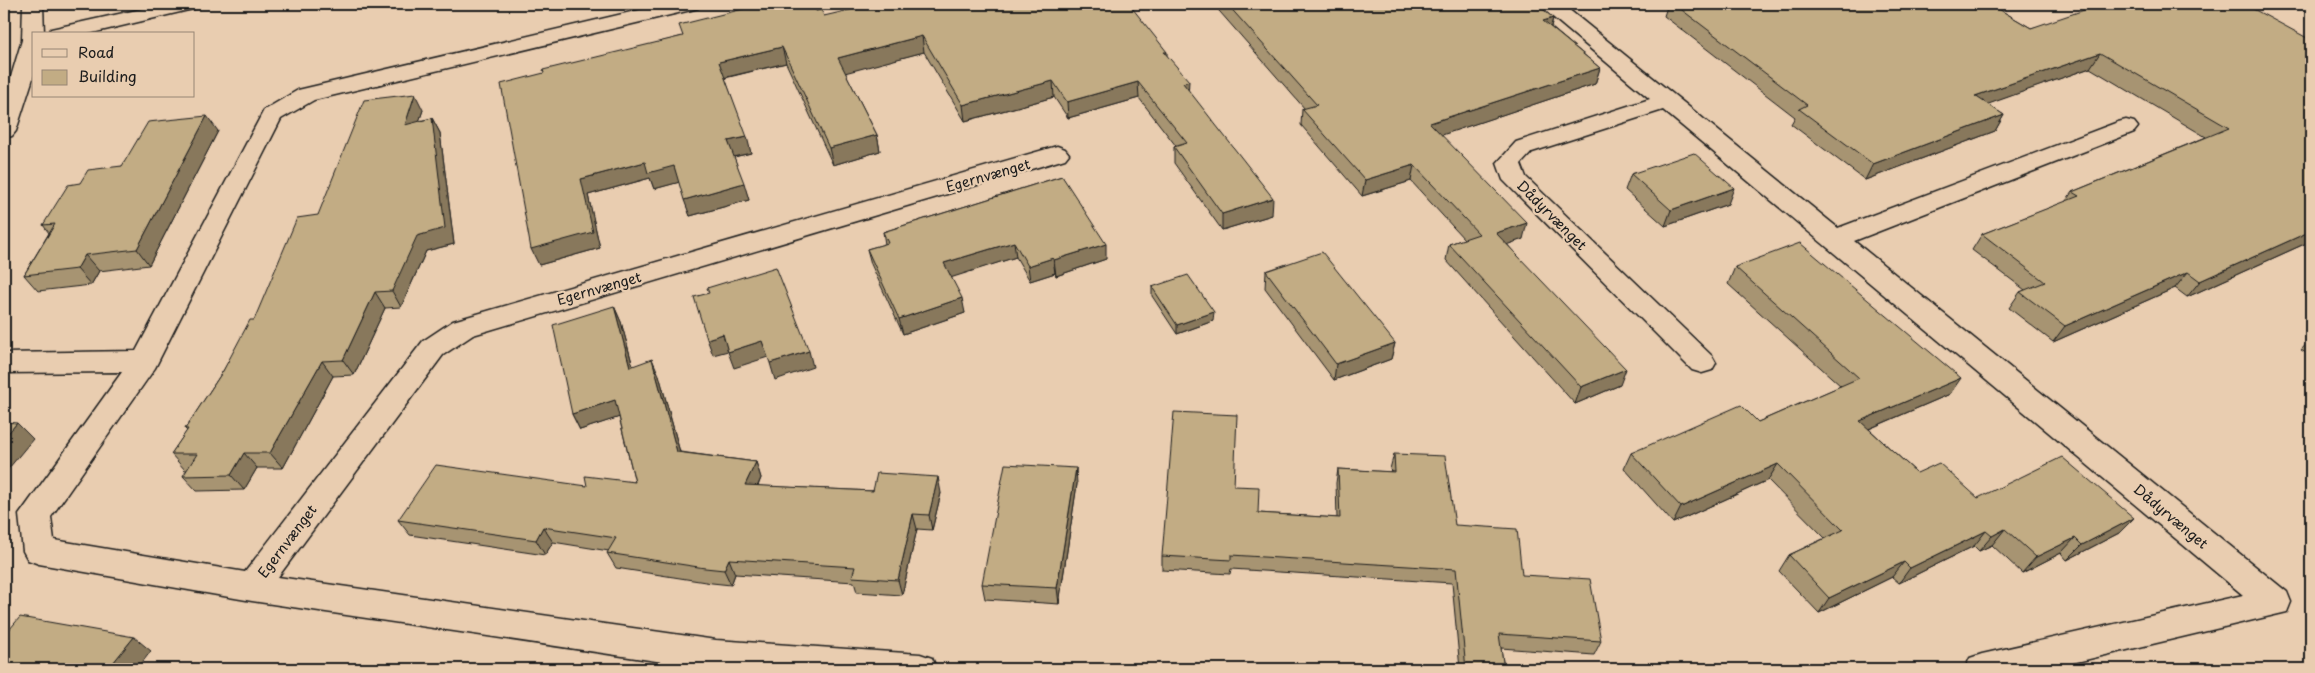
<svg xmlns="http://www.w3.org/2000/svg" width="2315" height="673" font-family="'Playpen Sans',sans-serif">
<rect width="100%" height="100%" fill="#e9cdb0"/>
<filter id="ink" filterUnits="userSpaceOnUse"><feTurbulence type="fractalNoise" baseFrequency=".02" numOctaves="2"/><feDisplacementMap in="SourceGraphic" scale="10" xChannelSelector="R" yChannelSelector="G"/><feConvolveMatrix kernelMatrix="1 2 1 2 8 2 1 2 1" color-interpolation-filters="sRGB"/></filter>
<g filter="url(#ink)">
<g fill="none" stroke-linecap="round" stroke-linejoin="round">
<g stroke="#1c1c1c" stroke-width="3">
<g id="minor">
<polygon points="23,4 43,4 44,34 34,34 34,75 16,131 12,136 4,138 4,100 22,40"/>
<polygon points="164,4 200,4 197,8 88,34 48,34 51,29"/>
<polygon points="665,4 701,4 698,8 691,10 314,100 281,119 155,368 51,517 54,540 245,572 423,341 453,321 1057,146 1065,149 1069,154 1065,159 473,335 443,355 278,577 716,640 920,654 932,658 937,669 710,669 252,601 39,564 28,560 23,551 19,515 122,372 4,373 4,353 136,351 264,110 298,90"/>
<polygon points="1539,4 1562,4 1838,228 2118,122 2126,120 2134,122 2138,127 2134,132 1854,241 2287,592 2291,602 2287,612 2047,669 1965,669 1970,658 1982,654 2243,595 1663,110 1532,152 1521,164 1526,177 1712,356 1716,363 1712,370 1702,373 1692,370 1503,180 1497,163 1516,142 1650,99 1542,8"/>
</g>
</g>
<use href="#minor" fill="#e9cdb0" fill-rule="evenodd"/>
</g>
<g fill="#a79472" stroke="#1c1c1c">
<polygon points="754,4 813,4 816,11 824,16 1167,52 1167,56 1188,90 1272,215 1222,230 1174,163 1174,147 1176,146 1139,98 1068,118 1054,97 965,121 924,52 845,72 877,135 880,151 833,165 786,63 725,78 751,153 734,157 749,200 690,216 679,182 654,189 650,178 588,195 600,248 539,265 544,73 683,36 755,6"/>
<polygon points="1213,4 1537,4 1553,18 1551,27 1600,68 1595,84 1441,135 1523,239 1507,244 1620,385 1575,404 1446,260 1449,244 1464,239 1411,181 1362,196 1301,125 1302,109 1305,109"/>
<polygon points="1668,4 1990,4 2031,28 2112,9 2266,4 2253,8 2311,241 2187,297 2175,288 2053,342 2009,308 2020,292 2025,290 1972,250 1982,234 2065,202 2072,192 2206,137 2090,68 1987,104 2004,115 1995,131 1865,180 1791,124 1795,117 1664,16"/>
<polygon points="423,110 419,121 432,118 440,133 454,244 426,251 401,307 385,308 354,375 333,376 283,468 257,468 244,490 197,491 183,476 187,470 185,470 171,454 187,431 185,429 223,371 254,320 318,215"/>
<polygon points="218,131 149,265 99,271 91,285 38,291 24,275 49,233 43,225 80,183 122,166"/>
<polygon points="1631,174 1728,204 1665,226 1625,190"/>
<polygon points="1062,176 1106,259 1056,276 1055,273 1030,281 1016,257 951,277 965,313 903,334 871,264 867,249 885,244 883,232"/>
<polygon points="1735,267 1950,394 1869,429 1917,473 1978,498 2119,533 2067,560 2061,553 2022,573 1992,545 1979,551 1974,546 1899,583 1892,577 1819,613 1779,571 1789,555 1825,538 1768,480 1673,523 1624,468 1631,453 1758,422 1841,386 1728,284"/>
<polygon points="1266,271 1395,343 1391,359 1334,380 1265,288"/>
<polygon points="1152,287 1213,321 1177,334 1152,296"/>
<polygon points="614,306 621,322 633,366 659,375 680,452 756,462 761,478 758,486 873,491 941,493 932,530 917,529 902,595 857,592 854,582 735,574 731,585 712,583 616,568 607,553 609,551 553,542 545,555 410,535 398,520 587,486 635,482 619,417 580,430 572,414"/>
<polygon points="2311,339 2311,356 2301,350"/>
<polygon points="1394,454 1455,525 1522,575 1601,641 1594,655 1501,648 1504,669 1460,669 1452,583 1231,569 1230,574 1162,570 1162,556 1234,486 1258,513 1337,518 1336,483 1338,469 1391,472 1390,469"/>
<polygon points="1077,484 1059,604 985,599 982,584"/>
</g>
<g fill="#88785c" stroke="#1c1c1c">
<polygon points="2238,4 2266,4 2229,17"/>
<polygon points="1553,18 1549,34 1543,21"/>
<polygon points="922,36 924,52 841,74 838,58"/>
<polygon points="782,47 786,63 723,78 719,62"/>
<polygon points="2100,53 2090,68 1966,112 1975,96"/>
<polygon points="1600,68 1595,84 1427,140 1430,123"/>
<polygon points="1053,81 1054,97 965,121 963,105"/>
<polygon points="1189,81 1188,97 1183,83"/>
<polygon points="1138,82 1139,98 1068,118 1067,102"/>
<polygon points="415,94 423,110 413,140 405,125"/>
<polygon points="2004,115 1995,131 1865,180 1873,164"/>
<polygon points="207,116 218,131 149,265 137,249"/>
<polygon points="432,118 440,133 454,244 426,251 401,307 392,291"/>
<polygon points="877,135 880,151 833,165 829,148"/>
<polygon points="747,137 751,153 733,157 728,141"/>
<polygon points="645,162 674,166 680,182 654,189 650,178 588,195 600,248 539,265 531,249 581,179"/>
<polygon points="1414,165 1411,181 1362,196 1365,180"/>
<polygon points="744,183 749,200 690,216 684,200"/>
<polygon points="1734,188 1728,204 1665,226 1671,210"/>
<polygon points="1273,198 1272,215 1222,230 1222,214"/>
<polygon points="1527,223 1523,239 1492,250 1496,233"/>
<polygon points="2311,231 2311,241 2187,297 2200,281"/>
<polygon points="1014,242 1016,257 947,279 944,263"/>
<polygon points="1106,244 1106,259 1056,276 1054,260"/>
<polygon points="85,255 99,271 91,285 77,269"/>
<polygon points="1053,258 1055,273 1030,281 1028,266"/>
<polygon points="2188,272 2175,288 2053,342 2065,326"/>
<polygon points="375,292 385,308 354,375 343,360"/>
<polygon points="962,298 965,313 903,334 899,319"/>
<polygon points="614,306 621,322 637,382 630,367"/>
<polygon points="1214,312 1213,321 1177,334 1177,325"/>
<polygon points="723,334 728,351 713,355 707,339"/>
<polygon points="762,341 768,357 734,368 728,352"/>
<polygon points="1395,343 1391,359 1334,380 1336,364"/>
<polygon points="809,351 813,367 775,380 770,363"/>
<polygon points="652,359 659,375 684,467 677,452"/>
<polygon points="322,361 333,376 283,468 270,453"/>
<polygon points="1626,369 1620,385 1575,404 1581,387"/>
<polygon points="1961,378 1950,394 1850,437 1860,421"/>
<polygon points="615,400 623,416 580,430 572,414"/>
<polygon points="17,423 33,439 4,474 4,438"/>
<polygon points="244,453 257,468 244,490 231,475"/>
<polygon points="756,462 761,478 751,501 745,485"/>
<polygon points="1778,464 1768,480 1673,523 1681,507"/>
<polygon points="1076,468 1077,484 1059,604 1057,588"/>
<polygon points="938,477 941,493 932,530 929,515"/>
<polygon points="913,514 917,529 902,595 898,580"/>
<polygon points="2134,518 2119,533 2067,560 2082,545"/>
<polygon points="543,527 553,542 545,555 536,540"/>
<polygon points="2005,529 1992,545 1979,551 1992,536"/>
<polygon points="1986,531 1974,546 1899,583 1910,568"/>
<polygon points="2075,538 2061,553 2022,573 2036,557"/>
<polygon points="729,559 735,574 731,585 724,570"/>
<polygon points="1904,562 1892,577 1819,613 1829,598"/>
<polygon points="134,637 151,651 137,669 108,669"/>
</g>
<g fill="#c2ac84" stroke="#1c1c1c">
<polygon points="754,4 813,4 816,11 821,10 824,16 875,4 1129,4 1167,52 1164,52 1189,81 1183,83 1273,198 1222,214 1174,147 1187,143 1138,82 1067,102 1053,81 963,105 922,36 838,58 877,135 829,148 782,47 719,62 747,137 728,141 744,183 684,200 674,166 648,173 645,162 581,179 593,232 531,249 501,84 544,73 543,70 683,36 679,25 755,6"/>
<polygon points="1227,4 1537,4 1553,18 1543,21 1600,68 1430,123 1527,223 1496,233 1626,369 1581,387 1449,244 1479,234 1414,165 1365,180 1302,109 1317,105"/>
<polygon points="1674,4 1990,4 2031,28 2102,4 2112,9 2120,4 2244,4 2311,40 2311,231 2200,281 2188,272 2065,326 2020,292 2045,282 1982,234 2079,196 2072,192 2229,128 2100,53 1975,96 2004,115 1873,164 1799,109 1807,105"/>
<polygon points="415,94 405,125 432,118 445,228 417,236 392,291 375,292 343,360 322,361 270,453 244,453 231,475 183,476 197,454 171,454 188,429 185,429 223,371 250,320 254,320 297,218 318,215 364,100"/>
<polygon points="207,116 137,249 85,255 77,269 24,275 55,224 43,225 68,185 80,183 88,170 122,166 148,122"/>
<polygon points="1694,153 1734,188 1671,210 1631,174"/>
<polygon points="1062,176 1106,244 1054,260 1053,258 1028,266 1014,242 944,263 962,298 899,319 867,249 888,243 883,232"/>
<polygon points="1800,243 1961,378 1860,421 1917,473 1939,463 1978,498 2062,457 2134,518 2082,545 2075,538 2036,557 2005,529 1992,536 1986,531 1910,568 1904,562 1829,598 1789,555 1843,530 1778,464 1681,507 1631,453 1741,405 1758,422 1859,378 1735,267"/>
<polygon points="1322,252 1395,343 1336,364 1266,271"/>
<polygon points="776,267 809,351 770,363 762,341 728,352 723,334 707,339 694,297 709,293 707,288"/>
<polygon points="1188,275 1214,312 1177,325 1152,287"/>
<polygon points="614,306 630,367 652,359 677,452 756,462 745,485 873,491 877,473 938,477 929,515 913,514 898,580 852,577 855,567 729,559 724,570 705,568 607,553 616,538 543,527 536,540 398,520 436,465 587,486 585,476 635,482 615,400 572,414 553,325"/>
<polygon points="1174,412 1237,415 1234,486 1259,487 1258,513 1340,518 1338,469 1395,472 1394,454 1445,456 1455,525 1517,529 1522,575 1590,579 1601,641 1499,634 1504,669 1466,669 1456,569 1231,555 1231,560 1162,556"/>
<polygon points="4,422 17,423 4,438"/>
<polygon points="1005,464 1076,468 1057,588 982,584"/>
<polygon points="20,617 134,637 108,669 4,669 4,636"/>
<polygon points="246,664 272,669 242,669"/>
</g>
</g>
<g text-anchor="middle" dominant-baseline="central" stroke-width="4.5" stroke-linejoin="round" paint-order="stroke">
<g font-size="14" fill="#1c1c1c" stroke="#e9cdb0">
<text transform="translate(988 175) rotate(-16)">Egernvænget</text>
<text transform="translate(1552 215) rotate(45)">Dådyrvænget</text>
<text transform="translate(599 288) rotate(-16)">Egernvænget</text>
<text transform="translate(2171 516) rotate(40)">Dådyrvænget</text>
<text transform="translate(287 541) rotate(-53)">Egernvænget</text>
</g>
</g>
<rect width="2315" height="673" fill="none" stroke="#e9cdb0" stroke-width="20"/>
<rect x="10" y="10" width="2295" height="653" fill="none" stroke="#1c1c1c" stroke-width="2" filter="url(#ink)"/>
<rect x="32" y="32" width="162" height="65" fill="#e9cdb0" stroke="#978675"/>
<rect x="42" y="49" width="25" height="8" fill="#e9cdb0" stroke="#978675"/>
<text x="78" y="58" font-size="15" fill="#1c1c1c">Road</text>
<rect x="42" y="70" width="25" height="15" fill="#c2ac84" stroke="#978675"/>
<text x="78" y="82" font-size="15" fill="#1c1c1c">Building</text>
</svg>
